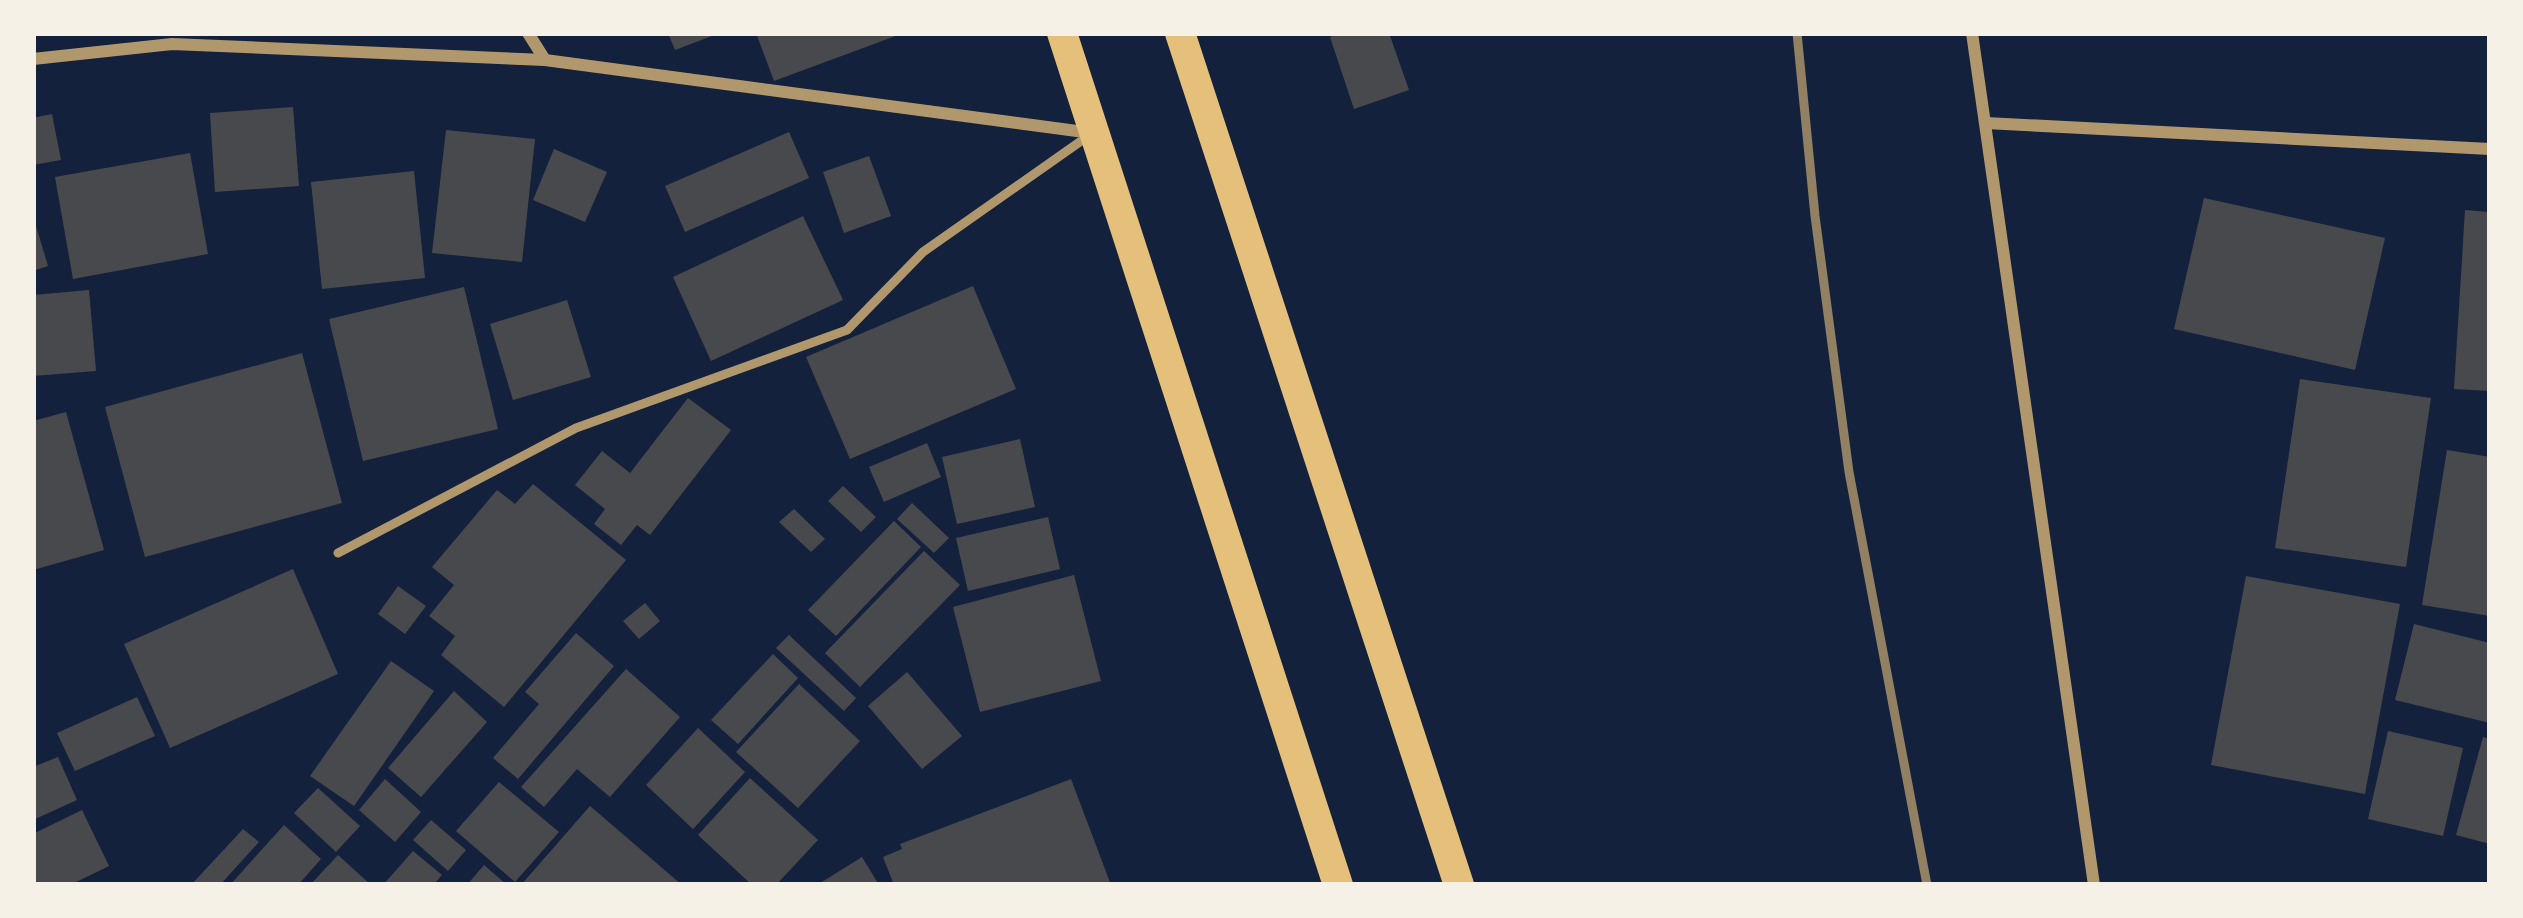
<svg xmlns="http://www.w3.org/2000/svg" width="2523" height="918" font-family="Manrope,sans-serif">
<rect width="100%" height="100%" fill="#14213d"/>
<g fill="#48494c">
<polygon points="668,33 720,33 675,50"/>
<polygon points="756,33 901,33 901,34 774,81"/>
<polygon points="1343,33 1389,33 1409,90 1354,109 1330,37"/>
<polygon points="293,107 299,186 215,192 210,113"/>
<polygon points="52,114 61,160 33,165 33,118"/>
<polygon points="446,130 535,139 522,262 432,253"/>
<polygon points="789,132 809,178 685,232 665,186"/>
<polygon points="554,149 607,172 585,222 533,200"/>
<polygon points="190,153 208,254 73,279 55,177"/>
<polygon points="869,156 891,216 844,233 823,172"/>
<polygon points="414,171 425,278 322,289 311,182"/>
<polygon points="2204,198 2385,238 2355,370 2174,329"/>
<polygon points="2465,210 2490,212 2490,391 2454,389"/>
<polygon points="33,216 48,266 33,271"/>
<polygon points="803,216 843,300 711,361 673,277"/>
<polygon points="973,286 1016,389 850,459 806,357"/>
<polygon points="464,287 498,429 363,461 329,319"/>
<polygon points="89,290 96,371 33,376 33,295"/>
<polygon points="567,300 591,377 513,400 490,324"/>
<polygon points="302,353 342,503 145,557 105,407"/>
<polygon points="2300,379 2431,398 2406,567 2275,548"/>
<polygon points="688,398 731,430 650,535 637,525 621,545 594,524 605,509 575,485 602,451 630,473"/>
<polygon points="66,412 104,550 33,570 33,421"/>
<polygon points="1020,439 1035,507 957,524 942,457"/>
<polygon points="927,443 941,477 884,502 869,467"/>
<polygon points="2447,450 2490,457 2490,616 2422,605"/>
<polygon points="533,484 626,560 504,707 441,655 455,636 429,616 454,585 432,567 497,490 515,504"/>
<polygon points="843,486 876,517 861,532 828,501"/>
<polygon points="912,503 949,538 934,553 897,519"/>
<polygon points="794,509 825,539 811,552 779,522"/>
<polygon points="1048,517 1060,569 968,591 956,538"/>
<polygon points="894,521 921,547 836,636 808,610"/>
<polygon points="924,551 960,585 860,687 825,653"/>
<polygon points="293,569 338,674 170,748 124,644"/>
<polygon points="1074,575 1101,681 980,712 953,607"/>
<polygon points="2246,576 2400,604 2365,794 2211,765"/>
<polygon points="398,586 426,606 405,634 378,614"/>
<polygon points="645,603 660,621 639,639 623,621"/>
<polygon points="2414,624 2490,643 2490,723 2395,700"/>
<polygon points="576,633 614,666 518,779 493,758 539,704 525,692"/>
<polygon points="789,635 856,698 844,711 776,648"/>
<polygon points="773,654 798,678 738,744 711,720"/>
<polygon points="391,661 434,691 354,806 310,776"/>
<polygon points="626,669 680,717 610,797 577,769 544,807 521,787"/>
<polygon points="907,672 962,736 922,769 868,706"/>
<polygon points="799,684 860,741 798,808 736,752"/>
<polygon points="454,691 487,722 421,797 388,768"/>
<polygon points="137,697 155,736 75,771 57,733"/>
<polygon points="698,728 745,772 693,829 646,785"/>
<polygon points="2388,731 2463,748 2443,836 2368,819"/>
<polygon points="2483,737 2490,739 2490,844 2456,835"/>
<polygon points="58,757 77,800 33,820 33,767"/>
<polygon points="750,778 818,840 776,885 752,885 698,835"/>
<polygon points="385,779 421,812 395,842 359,810"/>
<polygon points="1071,779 1111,885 894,885 883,857 902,849 900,844"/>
<polygon points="499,782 559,832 515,882 456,831"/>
<polygon points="318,788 360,826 336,852 294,813"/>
<polygon points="590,806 682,885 521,885"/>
<polygon points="82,810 109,866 70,885 33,885 33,834"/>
<polygon points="431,820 466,850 448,871 413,840"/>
<polygon points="284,825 321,859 298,885 230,885"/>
<polygon points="243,829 259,842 220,885 191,885"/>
<polygon points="413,851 442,875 433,885 383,885"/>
<polygon points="338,855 371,885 310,885"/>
<polygon points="862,857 879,885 817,885"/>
<polygon points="484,865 507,885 467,885"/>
</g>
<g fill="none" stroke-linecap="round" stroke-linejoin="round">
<polyline stroke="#b1986c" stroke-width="9" points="338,553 576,428 847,330 923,252 1091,134"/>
<g stroke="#b1986c" stroke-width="12">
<polyline points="528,33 545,60"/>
<polyline points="1972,33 2094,885"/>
<polyline points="33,59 172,44 545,60 1092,133"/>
<polyline points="1986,123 2490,149"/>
</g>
<g stroke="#e5c07b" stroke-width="30">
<polyline points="1062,33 1338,885"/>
<polyline points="1180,33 1459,885"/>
</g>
<polyline stroke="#918062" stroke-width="9" points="1797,33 1815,216 1849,472 1927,885"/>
</g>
<rect width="2523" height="918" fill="none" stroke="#f6f1e7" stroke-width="72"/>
</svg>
